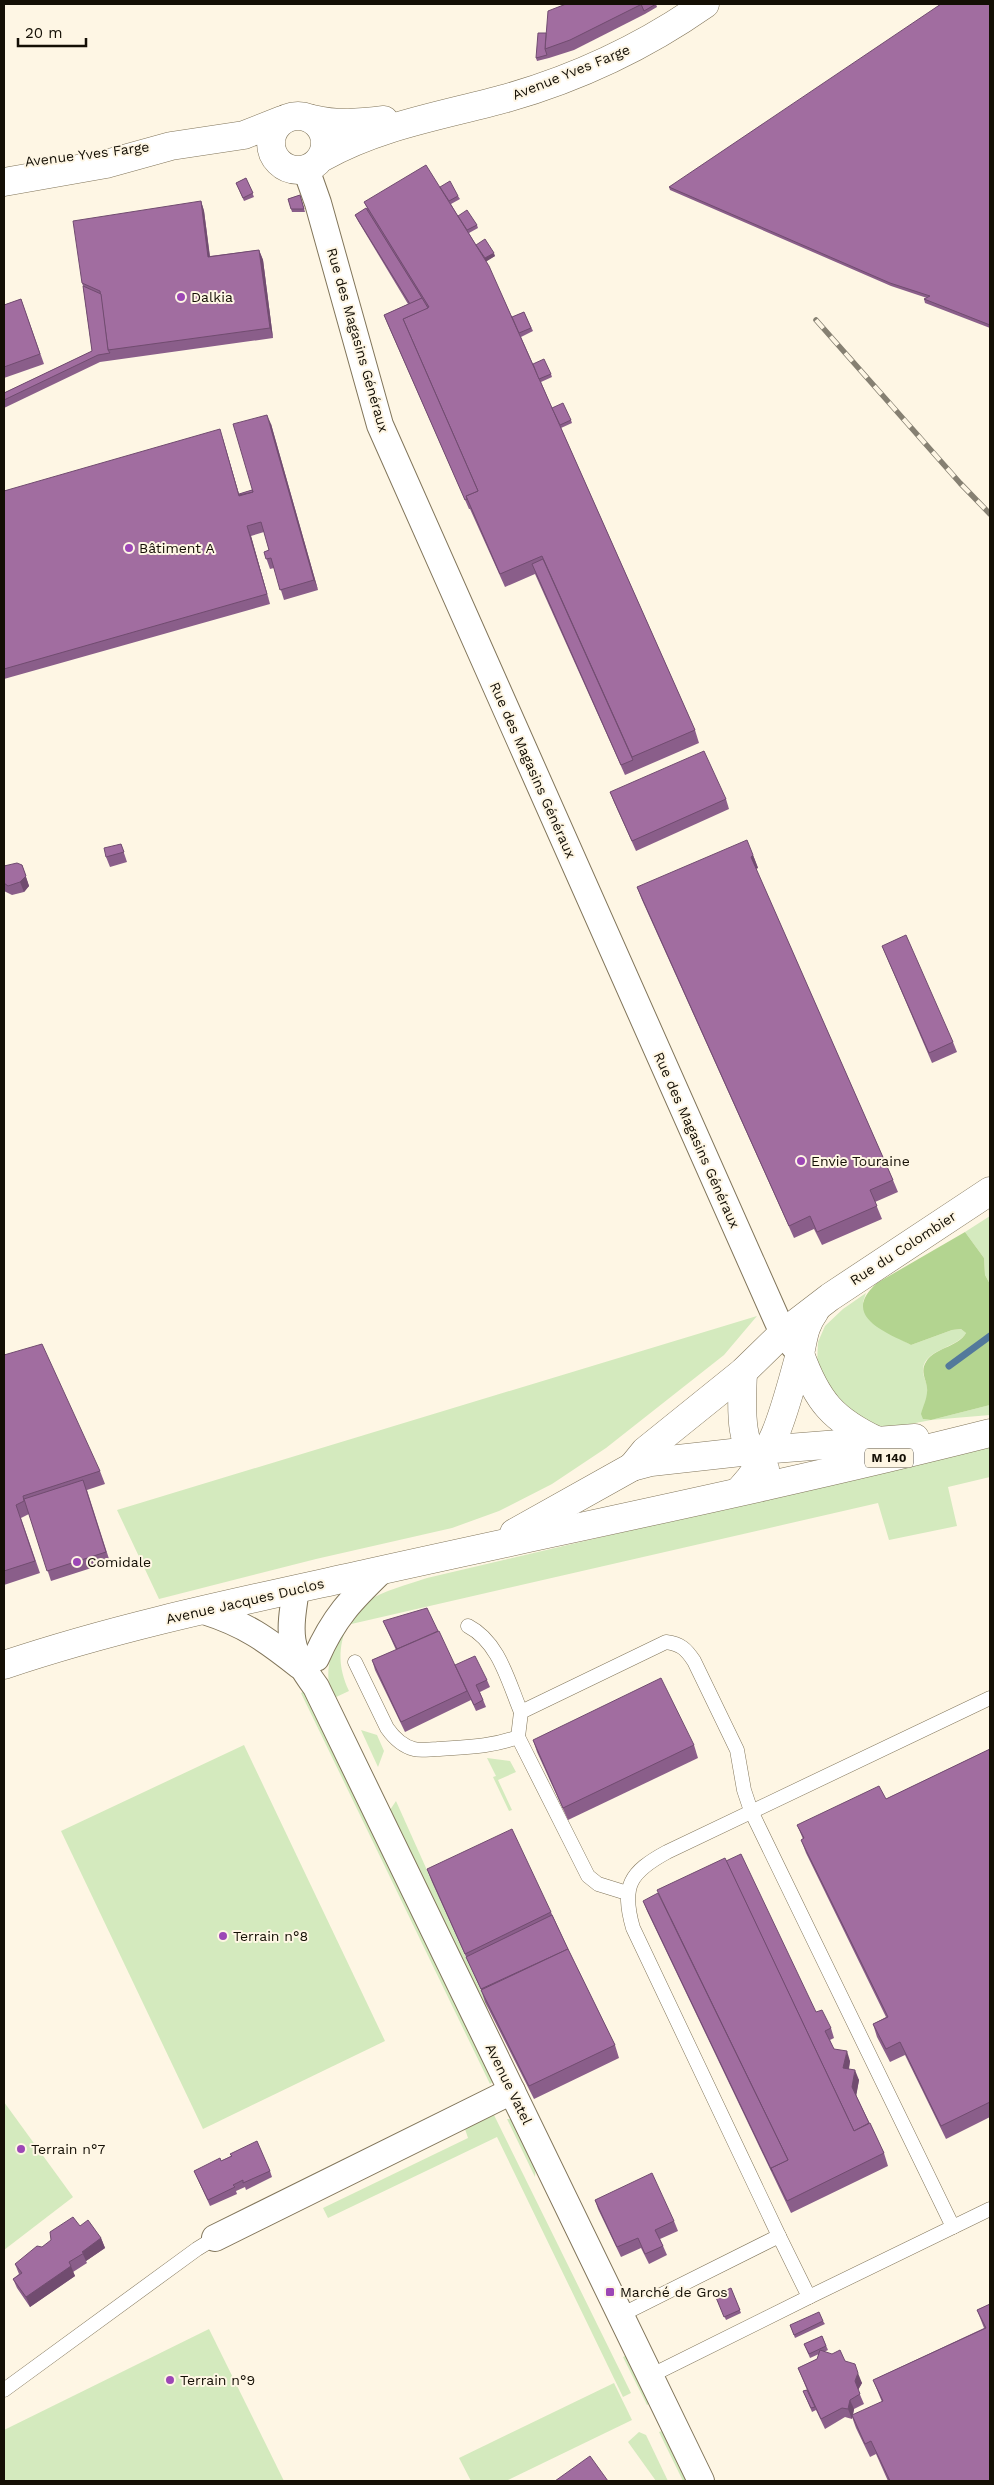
<svg xmlns="http://www.w3.org/2000/svg" width="994" height="2485" font-family="'Work Sans',sans-serif">
<rect width="100%" height="100%" fill="#fef6e4"/>
<g fill="#d4eabe">
<polygon points="990,1216 990,1284 985,1275 984,1258 965,1232"/>
<path d="M866,1293l-3,9 39,38 9,5 41,-15 9,-1 5,4c-9,15 -41,16 -43,36 -1,6 4,13 4,19 1,10 -2,21 -4,31l8,1 59,-15v10l-59,5 -41,8 -13,-1 -31,-14 -29,-49 1,-22 7,-16 18,-17z"/>
<polygon points="757,1316 724,1355 606,1448 552,1484 499,1511 452,1528 316,1559 159,1599 117,1510"/>
<path d="M990,1446v31l-42,10 9,39 -68,14 -11,-37 -531,122c-9,24 -9,42 2,66l-15,7c-1,-5 -4,-10 -5,-15 -5,-27 17,-65 37,-81 18,-12 41,-17 61,-24z"/>
<polygon points="306,1690 495,2080 490,2084 301,1693"/>
<polygon points="361,1730 377,1735 384,1751 378,1767"/>
<polygon points="244,1745 385,2041 203,2129 61,1831"/>
<polygon points="487,1758 510,1761 516,1772 498,1780 512,1810 509,1811 493,1777 496,1776"/>
<polygon points="396,1801 486,2002 489,2015 390,1810"/>
<polygon points="4,2102 73,2197 4,2250"/>
<polygon points="494,2115 631,2393 623,2397 497,2137 328,2218 323,2208 468,2138 465,2129"/>
<polygon points="507,2119 516,2119 536,2163 535,2177"/>
<polygon points="209,2329 284,2481 4,2481 4,2430"/>
<polygon points="629,2354 652,2402 647,2405 623,2357"/>
<polygon points="614,2383 632,2420 506,2481 471,2481 459,2458"/>
<polygon points="665,2430 690,2481 683,2481 659,2432"/>
<polygon points="639,2432 646,2435 668,2481 656,2481 628,2442"/>
</g>
<path fill="#b3d490" d="M965,1232l19,26 1,17 5,9v121l-59,15 -8,-1 -2,-5c2,-8 7,-17 6,-26 -1,-10 -7,-16 -1,-26 9,-15 31,-14 40,-29l-5,-4 -9,1 -41,15c-26,-13 -71,-29 -34,-62z"/>
<g fill="none" stroke-linecap="round" stroke-linejoin="round">
<polyline stroke="#53799b" stroke-width="7" points="949,1366 990,1336"/>
<g stroke="#81755a" stroke-width="15">
<g id="lane">
<path d="M468,1626c31,16 40,55 53,86"/>
<path d="M355,1662l32,66c7,10 15,18 27,21 7,2 16,0 23,0 29,-2 54,-2 81,-12"/>
<path d="M627,1893l-29,-9 -10,-8 -70,-139 3,-25 145,-70c15,2 20,7 28,19l43,89 7,40 7,21 202,416"/>
<path d="M779,2236l-146,-308c-12,-42 -3,-56 34,-76l323,-154"/>
<polyline points="809,2297 990,2209"/>
<polyline points="621,2315 779,2236 809,2297 650,2376"/>
<polyline points="4,2390 197,2249 215,2238"/>
</g>
</g>
<g stroke="#81755a" stroke-width="28">
<g id="street">
<polyline points="306,169 318,203 380,425 777,1320 783,1333 797,1350"/>
<path d="M296,1589c-7,46 -9,59 20,98l385,794"/>
<path d="M204,1611c41,13 62,28 96,55"/>
<path d="M316,1658c18,-41 35,-58 66,-88"/>
<polyline points="215,2238 512,2091"/>
</g>
</g>
<g stroke="#81755a" stroke-width="29">
<g id="secondary">
<circle cx="298" cy="143" r="27"/>
<path d="M313,119c25,6 46,4 71,1"/>
<path d="M323,157c57,-32 122,-42 184,-59 70,-20 138,-52 198,-94"/>
<polyline points="4,182 106,164 171,146 244,135 282,120"/>
<path d="M800,1354c17,47 33,66 78,87"/>
<path d="M743,1372c-1,30 -6,78 22,97"/>
<polyline points="632,1467 645,1451 743,1372 783,1333 830,1297 990,1191"/>
<path d="M739,1491c35,-36 46,-83 59,-130 6,-20 4,-32 17,-50"/>
</g>
</g>
<g stroke="#81755a" stroke-width="29">
<g id="primary">
<polyline points="514,1533 632,1467 651,1462 750,1451 915,1438"/>
<path d="M4,1665c119,-40 243,-65 365,-92 207,-46 415,-88 621,-140"/>
</g>
</g>
<use href="#lane" stroke="#fff" stroke-width="14"/>
<use href="#street" stroke="#fff" stroke-width="26"/>
<use href="#secondary" stroke="#fff" stroke-width="28"/>
<use href="#primary" stroke="#fff" stroke-width="28"/>
<g stroke="#868072" stroke-width="5.5">
<polyline id="rail" points="816,320 960,483 990,514"/>
</g>
<use href="#rail" stroke="#fef6e4" stroke-width="4" stroke-dasharray="11" stroke-linecap="butt"/>
</g>
<g fill="#8a5e8a">
<polygon points="566,4 656,4 657,7 645,14 574,50 549,58 537,61 536,58"/>
<polygon points="990,4 990,328 925,303 924,299 927,298 891,286 670,190 669,187"/>
<polygon points="246,178 254,197 244,201 236,183"/>
<polygon points="440,187 458,196 460,199 451,204 458,216 477,225 478,228 469,233 476,245 495,256 486,261 512,317 524,312 533,331 521,337 533,364 551,374 552,377 541,382 552,408 571,420 572,423 561,428 695,730 699,743 625,775 535,574 505,587 470,509 469,509 388,325 384,315 408,304 358,221 355,215 367,208 364,202"/>
<polygon points="300,195 305,212 292,212 288,199"/>
<polygon points="201,201 204,211 210,256 259,250 263,260 273,338 100,362 4,408 4,393 92,351 83,286 82,283"/>
<polygon points="21,299 44,364 4,378 4,305"/>
<polygon points="271,424 318,590 284,600 274,568 270,569 264,552 269,550 264,532 251,536 270,604 4,679 4,491 223,439 239,494 252,490"/>
<polygon points="610,792 726,799 729,809 636,851 614,802"/>
<polygon points="121,844 127,862 110,867 106,857"/>
<polygon points="753,855 758,868 756,869 893,1180 898,1192 875,1202 882,1219 822,1245 814,1229 794,1238 642,900 637,887"/>
<polygon points="22,865 29,886 24,892 12,895 4,891 4,866"/>
<polygon points="882,946 953,1042 957,1052 932,1063"/>
<polygon points="4,1355 100,1471 105,1484 87,1490 110,1562 51,1581 29,1514 21,1518 40,1573 4,1585"/>
<polygon points="383,1621 455,1665 487,1680 490,1687 480,1692 486,1707 476,1711 471,1700 405,1732 375,1670 372,1660 396,1650"/>
<polygon points="533,1740 694,1745 698,1758 568,1820 537,1752"/>
<polygon points="990,1749 990,2117 946,2139 905,2055 890,2062 877,2037 873,2024 886,2017 806,1853 801,1840 803,1839 797,1825 886,1799"/>
<polygon points="427,1869 551,1912 568,1949 615,2045 619,2058 534,2099 485,2002 481,1990 432,1882"/>
<polygon points="643,1901 816,2012 831,2028 834,2038 830,2040 834,2049 850,2061 849,2069 859,2080 856,2095 884,2153 888,2166 791,2213 647,1911"/>
<polygon points="230,2154 270,2171 272,2177 246,2190 245,2187 236,2191 237,2194 210,2206 194,2171 221,2161 231,2156"/>
<polygon points="595,2200 674,2221 678,2231 660,2239 667,2255 649,2264 641,2248 621,2257 598,2209"/>
<polygon points="80,2226 101,2238 105,2248 86,2261 87,2263 73,2272 75,2276 30,2307 17,2288 13,2279 19,2274 15,2264 42,2247"/>
<polygon points="731,2288 741,2313 726,2320 715,2295"/>
<polygon points="990,2304 990,2481 888,2481 876,2454 870,2457 856,2428 852,2417 852,2419 845,2417 825,2429 816,2410 812,2412 803,2391 807,2390 798,2368 817,2359 819,2354 810,2358 804,2344 822,2336 828,2350 824,2352 845,2361 862,2383 858,2390 864,2404 854,2409 853,2415 882,2402 873,2380 984,2328 977,2310"/>
<polygon points="823,2321 825,2324 795,2338 790,2325"/>
</g>
<g fill="#714c70">
<polygon points="201,201 204,211 211,266 208,257"/>
<polygon points="259,250 263,260 273,338 270,328"/>
<polygon points="494,253 495,256 484,263 483,259"/>
<polygon points="267,415 271,424 318,590 314,580"/>
<polygon points="220,429 223,439 242,505 239,496"/>
<polygon points="247,526 251,536 270,604 267,594"/>
<polygon points="753,855 758,868 755,869 751,857"/>
<polygon points="22,865 29,886 24,892 20,882"/>
<polygon points="847,2051 850,2061 847,2078 843,2068"/>
<polygon points="855,2070 859,2080 856,2097 852,2087"/>
<polygon points="101,2238 105,2248 86,2261 82,2252"/>
<polygon points="71,2266 75,2276 30,2307 26,2297"/>
<polygon points="858,2373 862,2383 858,2390 855,2381"/>
<polygon points="850,2400 854,2409 852,2419 848,2409"/>
</g>
<g fill="#a16da0" stroke="#714c70">
<polygon points="566,4 642,4 570,40 545,49 548,11"/>
<polygon points="641,4 656,4 644,11"/>
<polygon points="941,4 990,4 990,325 924,299 930,296 890,283 669,187"/>
<polygon points="538,33 546,33 545,49 547,55 536,58"/>
<polygon points="426,165 489,266 695,730 632,757 542,556 500,574 466,496 478,491 403,319 429,307 364,202"/>
<polygon points="246,178 253,193 243,198 236,183"/>
<polygon points="450,181 458,196 449,201 440,187"/>
<polygon points="300,195 304,209 291,209 288,199"/>
<polygon points="201,201 208,257 259,250 270,328 108,350 100,291 82,283 73,221"/>
<polygon points="366,208 422,298 410,304 355,215"/>
<polygon points="467,210 477,225 467,230 458,216"/>
<polygon points="485,239 494,253 485,258 476,245"/>
<polygon points="83,286 101,294 108,350 110,353 98,355 4,400 4,393 92,351"/>
<polygon points="422,298 428,308 403,319 478,491 466,496 467,499 465,500 384,315"/>
<polygon points="21,299 40,354 4,367 4,305"/>
<polygon points="524,312 531,328 519,333 512,317"/>
<polygon points="544,359 551,374 539,379 533,364"/>
<polygon points="563,403 571,420 560,425 552,408"/>
<polygon points="267,415 314,580 280,590 271,558 266,559 264,552 269,550 261,522 247,526 267,594 4,669 4,491 220,429 239,496 253,492 233,424"/>
<polygon points="252,490 253,492 239,495 239,494"/>
<polygon points="543,559 633,760 621,765 532,564"/>
<polygon points="704,751 726,799 632,841 610,792"/>
<polygon points="747,840 753,855 751,857 893,1180 870,1190 877,1206 817,1232 810,1216 789,1226 637,887"/>
<polygon points="121,844 124,852 106,857 104,848"/>
<polygon points="17,863 22,865 26,876 20,882 8,886 4,883 4,866"/>
<polygon points="906,935 953,1042 929,1053 882,946"/>
<polygon points="42,1344 100,1471 23,1496 24,1501 16,1505 35,1561 4,1571 4,1355"/>
<polygon points="83,1480 106,1552 47,1571 24,1499"/>
<polygon points="427,1608 438,1631 397,1649 383,1621"/>
<polygon points="439,1631 467,1691 401,1722 372,1660"/>
<polygon points="475,1656 487,1680 476,1685 483,1700 474,1705 455,1665"/>
<polygon points="661,1678 694,1745 563,1808 533,1740"/>
<polygon points="990,1749 990,2102 941,2126 900,2042 886,2049 873,2024 888,2017 801,1840 804,1838 797,1825 879,1786 886,1799"/>
<polygon points="512,1829 551,1912 465,1954 427,1869"/>
<polygon points="741,1854 816,2012 822,2010 831,2028 825,2031 834,2049 847,2051 843,2068 855,2070 852,2087 869,2123 854,2131 726,1861"/>
<polygon points="725,1858 854,2131 870,2123 884,2153 787,2201 771,2168 788,2160 657,1890"/>
<polygon points="658,1893 788,2160 771,2168 772,2171 643,1901"/>
<polygon points="552,1915 568,1949 481,1989 466,1957"/>
<polygon points="568,1949 615,2045 529,2086 481,1990"/>
<polygon points="257,2141 270,2171 243,2183 243,2180 233,2185 235,2187 208,2200 194,2171 220,2158 221,2161 232,2156 230,2154"/>
<polygon points="652,2173 674,2221 655,2230 663,2246 645,2254 638,2238 617,2247 595,2200"/>
<polygon points="73,2217 80,2226 88,2220 101,2238 82,2252 84,2253 69,2262 71,2266 26,2297 13,2279 22,2273 15,2264 37,2246 42,2247 51,2240 50,2232"/>
<polygon points="731,2288 740,2310 724,2317 715,2295"/>
<polygon points="990,2304 990,2481 890,2481 871,2441 865,2444 852,2415 883,2401 873,2380 986,2328 977,2310"/>
<polygon points="819,2312 823,2321 794,2335 790,2325"/>
<polygon points="822,2336 826,2346 809,2354 804,2344"/>
<polygon points="820,2350 832,2354 840,2350 845,2361 855,2364 858,2373 855,2381 860,2394 850,2400 848,2409 842,2408 821,2419 798,2368 817,2359"/>
<polygon points="807,2390 815,2407 811,2408 803,2391"/>
<polygon points="590,2456 608,2481 555,2481"/>
</g>
<g fill="#9c47b6" stroke="#fef6e4" stroke-width="2">
<circle cx="181" cy="297" r="5"/>
<circle cx="129" cy="548" r="5"/>
<circle cx="801" cy="1161" r="5"/>
<circle cx="77" cy="1562" r="5"/>
<circle cx="223" cy="1936" r="5"/>
<circle cx="21" cy="2149" r="5"/>
<rect x="605" y="2287" width="10" height="10" rx="2.5"/>
<circle cx="170" cy="2380" r="5"/>
</g>
<g text-anchor="middle" dominant-baseline="central" stroke-width="4" stroke-linejoin="round" paint-order="stroke">
<rect fill="#fef6e4" stroke="#5a5448" stroke-width="1" x="865" y="1448.5" width="48" height="19" rx="4"/>
<g font-size="12" font-weight="bold" fill="#140f05">
<text x="889" y="1458">M 140</text>
</g>
<g font-size="14" fill="#140f05" stroke="#fef6e4">
<text transform="translate(571 72) rotate(-22)">Avenue Yves Farge</text>
<text transform="translate(87 154) rotate(-7)">Avenue Yves Farge</text>
<text transform="translate(358 340) rotate(74)">Rue des Magasins Généraux</text>
<text transform="translate(533 770) rotate(66)">Rue des Magasins Généraux</text>
<text transform="translate(697 1140) rotate(66)">Rue des Magasins Généraux</text>
<text transform="translate(903 1248) rotate(-33)">Rue du Colombier</text>
<text transform="translate(245 1601) rotate(-13)">Avenue Jacques Duclos</text>
<text transform="translate(509 2084) rotate(64)">Avenue Vatel</text>
</g>
<g font-size="14" fill="#140f05" stroke="#fef6e4" text-anchor="start">
<text x="191" y="297">Dalkia</text>
<text x="139" y="548">Bâtiment A</text>
<text x="811" y="1161">Envie Touraine</text>
<text x="87" y="1562">Comidale</text>
<text x="233" y="1936">Terrain n°8</text>
<text x="31" y="2149">Terrain n°7</text>
<text x="620" y="2292">Marché de Gros</text>
<text x="180" y="2380">Terrain n°9</text>
</g>
</g>
<rect width="994" height="2485" fill="none" stroke="#140f05" stroke-width="10"/>
<path d="M18 38v8h68v-8" fill="none" stroke="#140f05" stroke-width="2.5"/>
<text x="25" y="38" font-size="15" fill="#140f05" stroke="#fef6e4" stroke-width="4" paint-order="stroke">20 m</text>
</svg>
